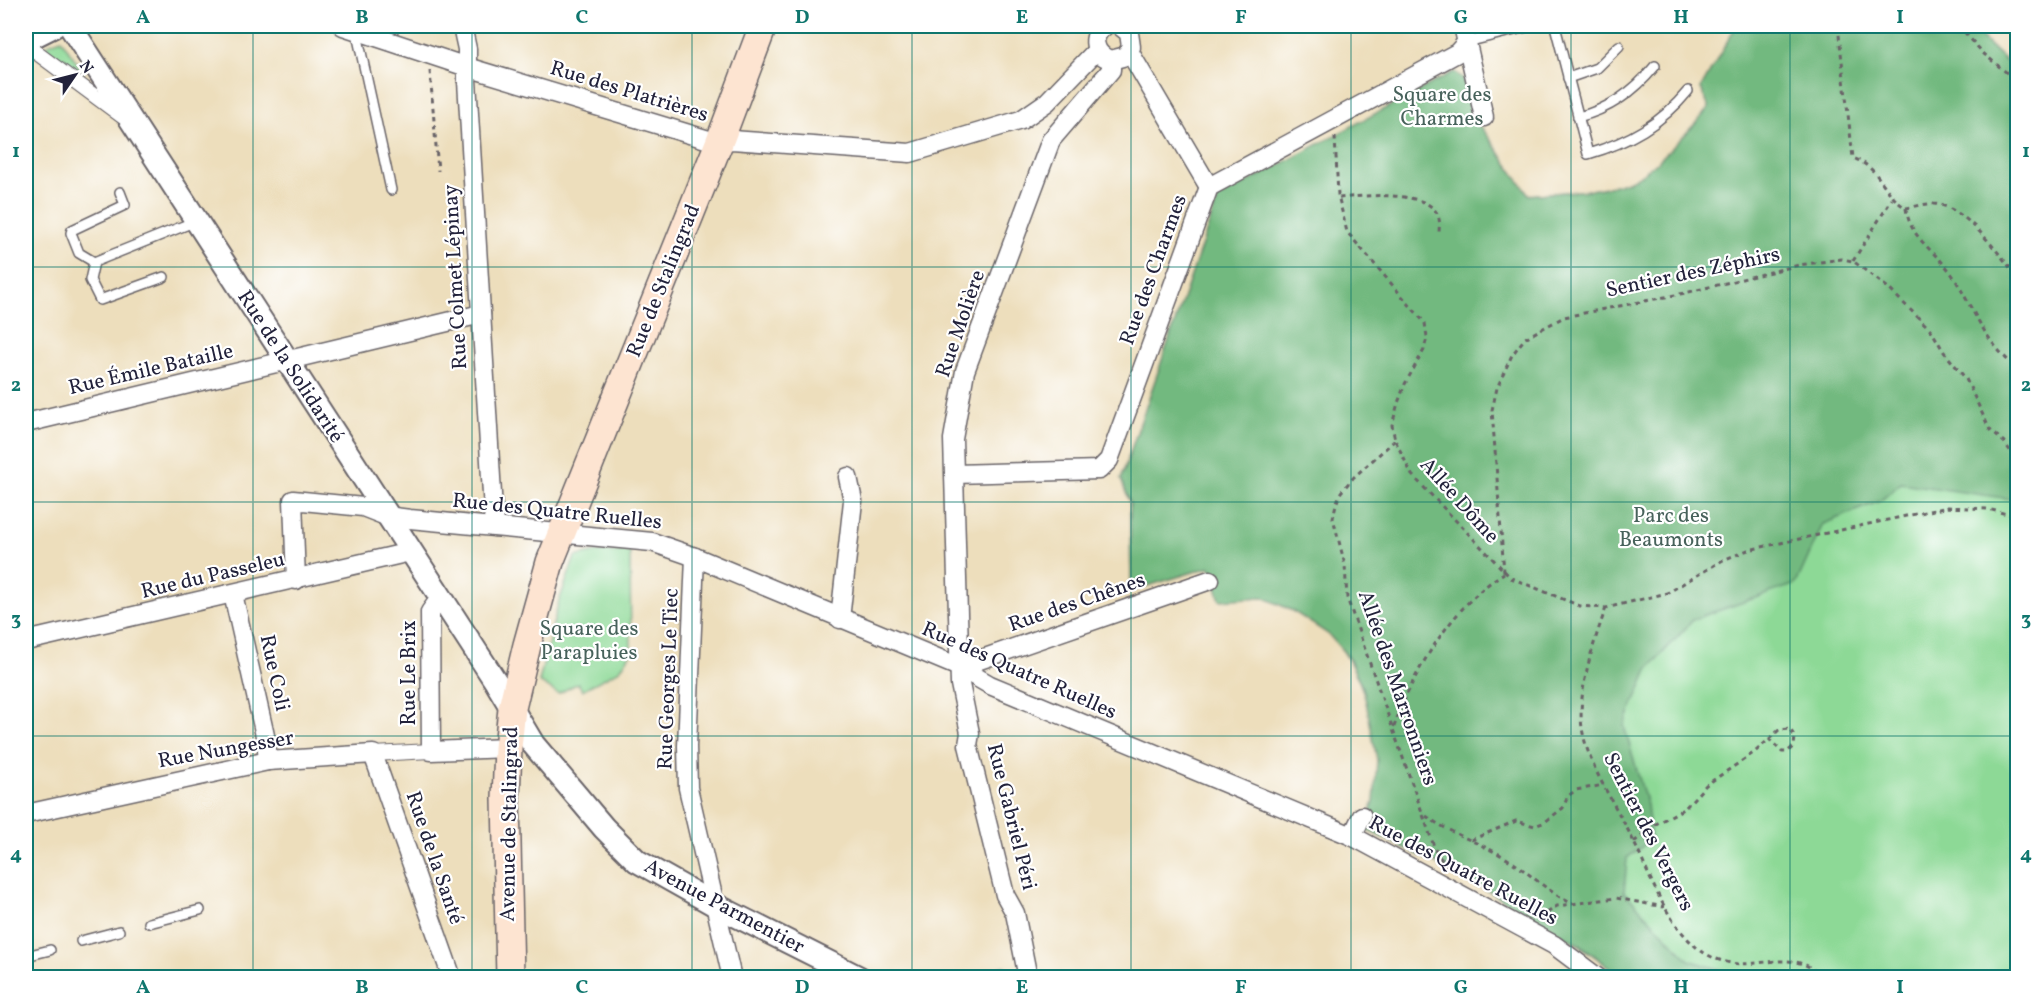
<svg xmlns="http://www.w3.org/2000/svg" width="2043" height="1003" font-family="Vollkorn,serif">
<rect width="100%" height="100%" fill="#fff"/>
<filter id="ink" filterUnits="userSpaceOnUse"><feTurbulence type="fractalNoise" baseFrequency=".0167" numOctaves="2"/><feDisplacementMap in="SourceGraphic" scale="12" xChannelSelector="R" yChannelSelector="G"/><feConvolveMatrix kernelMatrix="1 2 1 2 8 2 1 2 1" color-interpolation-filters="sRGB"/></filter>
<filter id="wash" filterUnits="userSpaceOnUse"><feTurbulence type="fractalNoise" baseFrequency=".008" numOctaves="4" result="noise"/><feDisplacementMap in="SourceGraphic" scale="24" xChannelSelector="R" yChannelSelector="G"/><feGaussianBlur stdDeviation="1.35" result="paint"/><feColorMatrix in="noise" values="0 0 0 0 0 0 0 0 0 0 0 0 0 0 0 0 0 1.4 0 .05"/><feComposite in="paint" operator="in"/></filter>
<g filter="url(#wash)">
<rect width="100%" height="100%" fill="#eddebc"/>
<g fill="#8dd996" stroke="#587e68" stroke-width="1.5">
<path d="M1736,26h233l49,46 -1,905h-395c-78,-61 -168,-106 -258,-148 3,-8 7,-17 10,-26 14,-49 -9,-132 -44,-168 -8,-7 -18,-12 -27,-18 -11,-7 -29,-18 -42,-20 -13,-1 -28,2 -41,3l-10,-33 -79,24 -1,-88 -9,-24 97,-281 235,-126 10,6 11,45 8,5 47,67c34,-4 79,-2 110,-19 18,-11 56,-51 70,-68l-8,-20z"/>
<polygon points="61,39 84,73 81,75 46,49 48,44"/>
<polygon points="630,551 631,653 620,670 582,690 578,683 558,694 539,682 558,604 575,557 596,552"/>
<polygon points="1005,966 1007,972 1015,971 1017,977 966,977 966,975"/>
</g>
<path fill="#72b97f" stroke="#4a6e5d" stroke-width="1.5" d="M1736,26h233l48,46v428l-116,-17 -21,18 -57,23 -27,60 -102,35 -45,49 -25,58 23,79 4,35 -24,18 -3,34 65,68 56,17h-123l-37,-29 -129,-76 -92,-43 10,-27 3,-42 -13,-69 -15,-33 -21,-24 -35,-23 -30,-14 -43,3 -10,-33 -79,24 -1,-88 -9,-24 97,-281 235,-126 10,6 11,45 8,5 47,67c34,-4 79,-2 110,-19 18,-11 56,-51 70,-68l-8,-20z"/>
</g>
<g filter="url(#ink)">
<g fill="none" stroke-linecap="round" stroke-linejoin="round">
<g stroke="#696468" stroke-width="12">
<g id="service">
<path d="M1555,26l33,128c41,-12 73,-30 100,-63"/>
<polyline points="356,29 391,190"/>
<polyline points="1467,42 1531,26"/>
<polyline points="1568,78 1597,68 1619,46"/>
<path d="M1578,117c32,-8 56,-25 77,-51"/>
<polyline points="120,192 125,205 72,230 71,233 79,253 94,262 196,221"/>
<polyline points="94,262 90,280 100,300 164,277"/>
<polyline points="149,923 200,910"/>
<polyline points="81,941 119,931"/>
<polyline points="26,956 50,950"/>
</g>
</g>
<g stroke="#696468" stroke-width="16">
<g id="pedestrian">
<polyline points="26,45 123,117"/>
<polyline points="373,754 431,751"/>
</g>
</g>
<g stroke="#696468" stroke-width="21">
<g id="minor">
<polyline points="343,26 467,67 719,143 732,140 910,153 1021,120 1047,102 1097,50"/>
<polyline points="462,26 467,49 467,81 494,527"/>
<path d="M1105,26c-16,10 -11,29 6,34l15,-4 5,-9 -2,-14 -9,-7"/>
<polyline points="1463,26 1484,117"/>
<polyline points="1129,51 1209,187"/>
<polyline points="26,423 481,314"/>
<polyline points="955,474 1099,470 1109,460 1209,187 1457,53 1467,42"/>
<polyline points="695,557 687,746 688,788 732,978"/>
<polyline points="296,580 293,500 363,507 386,516 410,519 652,542 695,557 959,667 990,685 1352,836 1554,945 1598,978"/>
<polyline points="233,594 266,740 268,761"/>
<polyline points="440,598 430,612 431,751 508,748"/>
<polyline points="840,619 853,501 848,477"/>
<polyline points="26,641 410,552"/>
<polyline points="959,667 1210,580"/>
<polyline points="26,814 268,761 373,754 452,978"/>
<polyline points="1352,836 1362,816"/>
<polyline points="1028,978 1015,913 1005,895 968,745 970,733 960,684 953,439 965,371 1051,140 1111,70 1111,60"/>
</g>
</g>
<g stroke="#696468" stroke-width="26">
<g id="tertiary">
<polyline points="70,26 496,682 533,744 604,828 637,861 717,906 860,978"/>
<polyline points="26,40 54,26"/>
</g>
</g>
<g stroke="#696468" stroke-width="30">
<polyline id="secondary" points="510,978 506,798 508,748 512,708 527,645 550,562 719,143 763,26"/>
</g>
<g stroke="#696468" stroke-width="3" stroke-dasharray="4.5 4.5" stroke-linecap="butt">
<path d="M1838,26l15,132c28,10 30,36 53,50"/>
<polyline points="1959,26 1984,54 2018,82"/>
<polyline points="430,71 438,171"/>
<polyline points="1335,137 1338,195 1347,232 1425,323 1427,337 1424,350 1405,384 1398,403 1392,425 1395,440 1412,475 1511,578 1580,606 1606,608 1667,593 1723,560 1748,550 1948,507 1988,509 2018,517"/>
<path d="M1339,198c22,-2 94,-10 100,21 1,4 0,10 0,14"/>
<path d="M1906,208c4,33 33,44 49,71 19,32 32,66 63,90"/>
<path d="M1906,208c9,-1 19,-5 28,-4 32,2 64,50 84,73"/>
<polyline points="1853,261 1892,199"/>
<polyline points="1395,440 1353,478 1341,492 1336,504 1333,518 1345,565 1347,598 1437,855 1450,868"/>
<polyline points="1504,572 1492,410 1497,388 1512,355 1525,338 1564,317 1685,293 1799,265 1842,259 1853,261 1887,287 1931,330 1944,352 1966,379 1990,430 2004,442 2018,462"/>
<path d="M1606,608c-12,33 -29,84 -24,120 6,38 32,74 49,108 18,37 32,81 64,110 6,6 19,13 28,15 33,11 72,-16 99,17"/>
<path d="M1394,727c18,-55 60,-123 110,-154"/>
<path d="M1426,816c26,19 56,27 83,44 22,14 39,32 62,43"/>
<polyline points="1471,840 1516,821 1535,826 1545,822 1563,808 1568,796 1576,790 1604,785"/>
<polyline points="1634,842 1654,825 1685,808 1706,785 1755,752 1779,730 1790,729 1795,737 1794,746 1787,752 1782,752 1769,739"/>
<polyline points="1540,918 1557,906 1616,898 1664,907"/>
</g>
<use href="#service" stroke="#fff" stroke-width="9"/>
<use href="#pedestrian" stroke="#fff" stroke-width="14"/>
<use href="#minor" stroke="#fff" stroke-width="18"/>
<use href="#tertiary" stroke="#fff" stroke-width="22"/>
<use href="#secondary" stroke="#fde4d1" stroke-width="27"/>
</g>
</g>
<path fill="none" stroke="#0f766e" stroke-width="1.5" stroke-opacity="0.55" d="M253,26v952M472,26v952M692,26v952M912,26v952M1131,26v952M1351,26v952M1571,26v952M1790,26v952M26,267h1992M26,502h1992M26,736h1992"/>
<g text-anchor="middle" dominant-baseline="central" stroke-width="4.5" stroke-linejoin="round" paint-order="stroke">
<g font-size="21" fill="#22223b" stroke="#fff">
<text transform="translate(629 92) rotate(17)">Rue des Platrières</text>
<text transform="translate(1154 270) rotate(-70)">Rue des Charmes</text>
<text transform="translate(1693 273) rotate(-12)">Sentier des Zéphirs</text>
<text transform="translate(456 277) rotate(-93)">Rue Colmet Lépinay</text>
<text transform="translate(664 281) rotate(-68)">Rue de Stalingrad</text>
<text transform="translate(961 324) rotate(-71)">Rue Molière</text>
<text transform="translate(290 367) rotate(57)">Rue de la Solidarité</text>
<text transform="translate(151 370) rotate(-13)">Rue Émile Bataille</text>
<text transform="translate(1459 501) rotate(48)">Allée Dôme</text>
<text transform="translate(557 512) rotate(6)">Rue des Quatre Ruelles</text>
<text transform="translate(213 576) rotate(-13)">Rue du Passeleu</text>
<text transform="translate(1077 603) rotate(-19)">Rue des Chênes</text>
<text transform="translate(1019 671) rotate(24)">Rue des Quatre Ruelles</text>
<text transform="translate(274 673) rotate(78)">Rue Coli</text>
<text transform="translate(409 673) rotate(-90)">Rue Le Brix</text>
<text transform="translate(669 679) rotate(-88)">Rue Georges Le Tiec</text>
<text transform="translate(1397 688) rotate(71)">Allée des Marronniers</text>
<text transform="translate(226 750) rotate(-10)">Rue Nungesser</text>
<text transform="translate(1011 817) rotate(76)">Rue Gabriel Péri</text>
<text transform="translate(510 824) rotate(-89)">Avenue de Stalingrad</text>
<text transform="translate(1648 832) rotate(63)">Sentier des Vergers</text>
<text transform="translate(434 858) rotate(71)">Rue de la Santé</text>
<text transform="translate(1463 871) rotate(28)">Rue des Quatre Ruelles</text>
<text transform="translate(724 907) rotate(28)">Avenue Parmentier</text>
</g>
<g font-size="21" fill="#47625b" stroke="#fff">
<text x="1442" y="95">Square des<tspan x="1442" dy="24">Charmes</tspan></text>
<text x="1671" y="516">Parc des<tspan x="1671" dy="24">Beaumonts</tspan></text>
<text x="589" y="629">Square des<tspan x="589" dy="24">Parapluies</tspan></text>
</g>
</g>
<rect width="2043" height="1003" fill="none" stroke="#fff" stroke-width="66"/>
<g transform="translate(75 75) rotate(55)" stroke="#ffffff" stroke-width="4.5" paint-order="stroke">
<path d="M0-4.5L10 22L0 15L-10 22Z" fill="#22223b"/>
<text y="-9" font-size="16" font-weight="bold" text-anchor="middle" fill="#22223b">N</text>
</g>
<rect x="33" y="33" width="1977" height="937" fill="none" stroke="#0f766e" stroke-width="2"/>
<g font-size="20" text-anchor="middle" font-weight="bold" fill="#0f766e">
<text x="143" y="23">A</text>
<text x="362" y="23">B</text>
<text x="582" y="23">C</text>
<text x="802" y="23">D</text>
<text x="1022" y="23">E</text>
<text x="1241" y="23">F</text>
<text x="1461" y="23">G</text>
<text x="1681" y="23">H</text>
<text x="1900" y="23">I</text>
<text x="16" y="157">1</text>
<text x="2026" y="157">1</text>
<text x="16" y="391">2</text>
<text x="2026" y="391">2</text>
<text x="16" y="625">3</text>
<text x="2026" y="625">3</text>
<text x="16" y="860">4</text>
<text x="2026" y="860">4</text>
<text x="143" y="993">A</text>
<text x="362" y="993">B</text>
<text x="582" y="993">C</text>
<text x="802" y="993">D</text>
<text x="1022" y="993">E</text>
<text x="1241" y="993">F</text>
<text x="1461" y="993">G</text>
<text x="1681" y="993">H</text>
<text x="1900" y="993">I</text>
</g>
</svg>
